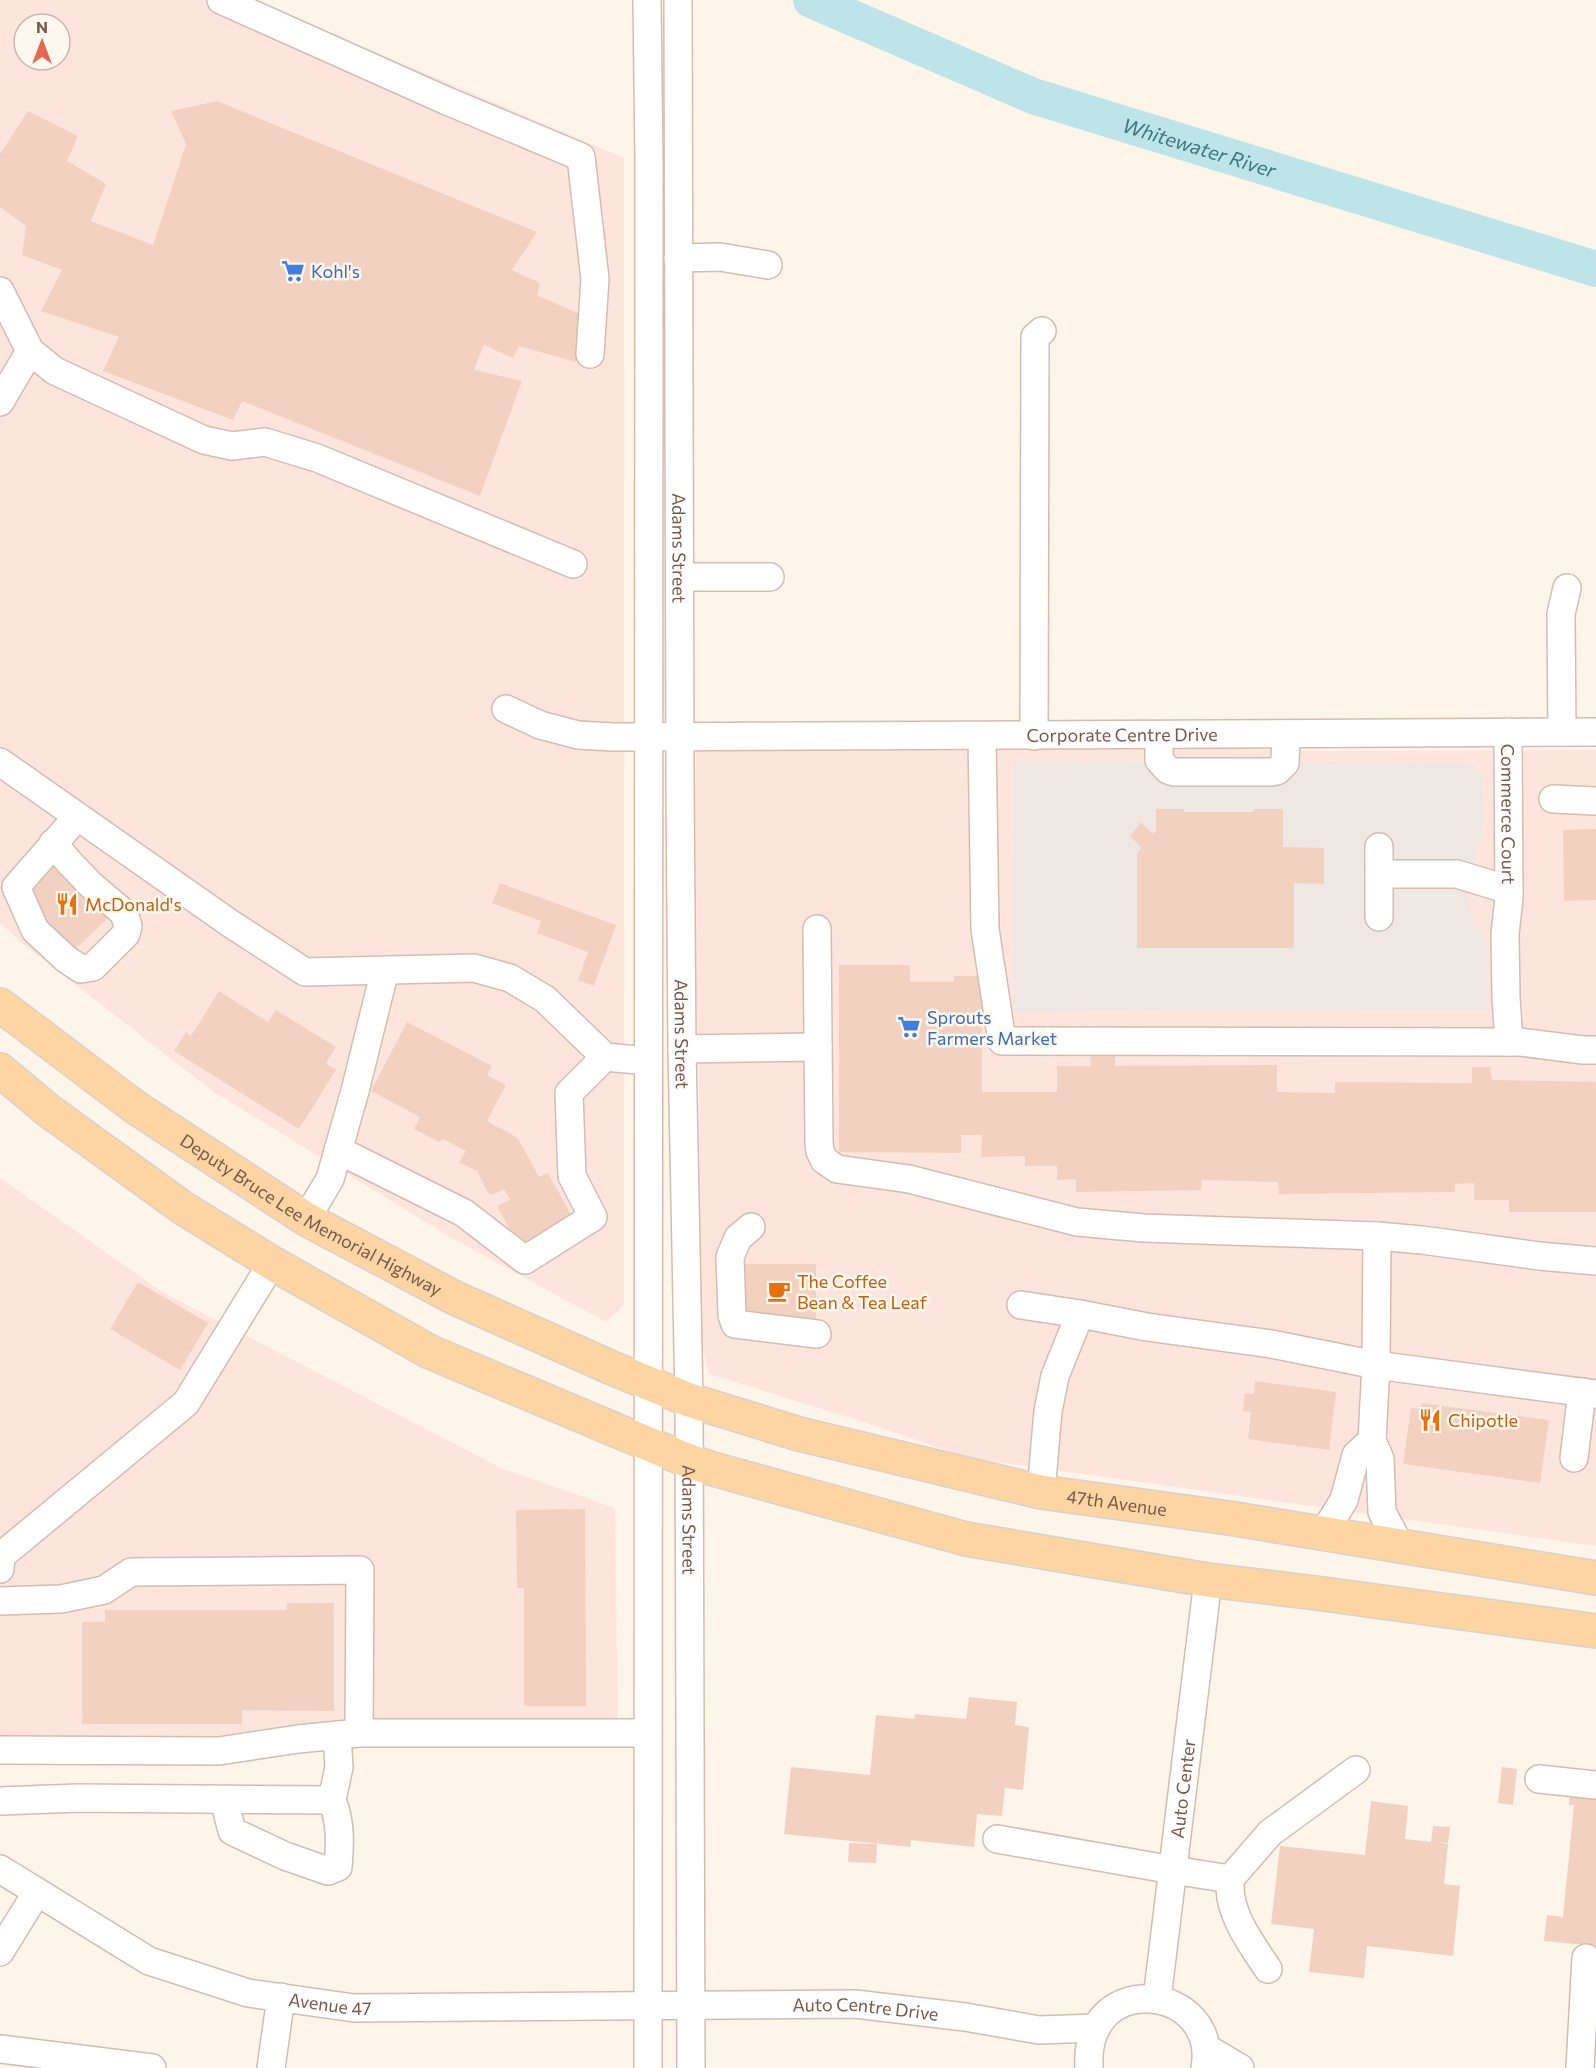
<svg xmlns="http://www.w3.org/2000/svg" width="1596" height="2068" font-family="Commissioner,sans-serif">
<rect width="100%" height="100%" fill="#fdf4ea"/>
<g fill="#fde5dd" fill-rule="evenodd">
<path d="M0,0h253l371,158v1147l-18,17 -156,-85 -239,-147 -189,-147 -22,-20zM24,24h36v36h-36z"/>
<polygon points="696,736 1330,751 1596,750 1596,1546 969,1458 861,1421 709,1374 700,1340 699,1089 693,886"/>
<polygon points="0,1178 164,1293 503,1469 615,1508 618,1740 0,1737"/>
</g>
<polygon fill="#eee7e2" points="1014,760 1471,763 1482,774 1483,821 1481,838 1468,889 1467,903 1474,924 1487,938 1488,1009 1013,1011"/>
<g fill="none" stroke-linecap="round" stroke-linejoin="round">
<path stroke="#bde4e8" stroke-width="36" id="s1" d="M811,0l222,96 563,173"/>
</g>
<g fill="#f3d1c0">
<polygon points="217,101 537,232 512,270 540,283 537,295 592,320 576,362 519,346 513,358 484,345 474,370 522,381 480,496 242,401 233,420 103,371 119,337 41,311 62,270 22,255 26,226 0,207 0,154 28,111 78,136 67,161 106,184 91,221 153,245 186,144 171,111"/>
<polygon points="1156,809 1184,809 1184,812 1254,812 1254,809 1283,809 1283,847 1324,848 1324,884 1294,883 1294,948 1137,948 1137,853 1142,848 1130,836 1141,822 1153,834 1156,830"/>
<polygon points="1596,829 1596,900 1564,901 1563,830"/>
<polygon points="58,862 113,913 70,954 39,925 27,894"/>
<polygon points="500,883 616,925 594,986 578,980 588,952 537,933 541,921 492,903"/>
<polygon points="839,965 910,965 910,982 954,982 954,976 982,976 982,1092 1057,1092 1057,1066 1091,1066 1090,1050 1115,1051 1115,1066 1277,1065 1277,1092 1335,1093 1335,1082 1472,1083 1472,1067 1490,1067 1492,1080 1596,1082 1596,1212 1509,1212 1509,1200 1474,1200 1474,1183 1455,1184 1455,1192 1279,1194 1278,1182 1202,1180 1201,1190 1076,1192 1076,1179 1057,1180 1057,1166 1025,1166 1025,1156 981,1157 982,1135 961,1135 961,1153 839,1152"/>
<polygon points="219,991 268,1022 276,1010 336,1047 326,1063 336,1070 299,1129 174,1051 186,1032 191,1036"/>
<polygon points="407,1022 492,1066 487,1075 506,1085 487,1121 518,1138 539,1177 548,1173 573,1218 519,1247 497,1206 510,1200 504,1189 493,1195 488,1193 477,1171 459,1162 466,1151 443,1139 439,1142 414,1129 420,1117 371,1091"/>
<polygon points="742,1264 816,1264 816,1319 766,1319 742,1335"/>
<polygon points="138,1282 208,1323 180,1370 110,1329"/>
<polygon points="1255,1381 1336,1392 1329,1450 1248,1439 1251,1412 1243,1411 1245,1393 1254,1394"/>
<polygon points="1422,1403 1549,1420 1540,1483 1403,1464 1411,1408 1421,1409"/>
<polygon points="585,1509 586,1706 524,1706 524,1588 517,1588 516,1510"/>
<polygon points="287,1603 334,1603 334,1711 242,1710 242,1724 82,1724 82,1622 105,1622 105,1610 287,1610"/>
<polygon points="969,1697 1017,1702 1015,1725 1029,1727 1023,1790 1005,1788 1002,1816 977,1814 974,1847 911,1840 910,1847 784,1834 791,1767 870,1775 876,1715 914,1719 915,1714 966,1719"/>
<polygon points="1502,1767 1517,1769 1513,1805 1498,1803"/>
<polygon points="1570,1792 1596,1795 1596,1946 1544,1941 1547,1915 1563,1917 1574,1805 1569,1805"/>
<polygon points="1371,1801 1408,1806 1405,1839 1431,1842 1433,1826 1450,1827 1448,1843 1436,1842 1448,1844 1444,1884 1460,1886 1453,1956 1367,1946 1364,1978 1309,1972 1314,1929 1271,1924 1280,1846 1365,1855"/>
<polygon points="849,1843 877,1844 876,1863 848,1862"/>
</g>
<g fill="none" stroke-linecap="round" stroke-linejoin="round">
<g stroke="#d3bdb1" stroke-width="30">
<g id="minor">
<polyline points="221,0 447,101 581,157 595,279 590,354"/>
<polyline points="647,0 649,161 648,2068"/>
<path id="s2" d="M678,0l2,783 2,266 7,351 2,668"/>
<polyline points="678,258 720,257 768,265"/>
<polyline points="0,291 30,351 55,371 204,440 232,446 265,442 317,458 573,564"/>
<polyline points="0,402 30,351"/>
<polyline points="681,577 770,577"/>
<path id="s3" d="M506,709l34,16 38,10 35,2 983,-5"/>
<path id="s4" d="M1508,732l1,166 -4,36 1,63 3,45"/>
<polyline points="1562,732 1561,614 1567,588"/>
<polyline points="1159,735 1159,760 1168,770 1174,772 1271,772 1277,771 1285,763 1286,734"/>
<polyline points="982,736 985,929 1002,1041 1520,1042 1583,1050 1596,1050"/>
<polyline points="1034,736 1035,337 1042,331"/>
<polyline points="0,762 231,924 305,972 474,968 510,978 545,999 605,1057 648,1061"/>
<polyline points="1553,799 1596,801"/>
<polyline points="53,843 69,862 91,885 124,913 128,926 126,934 93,967 81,969 66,959 35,930 16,887 77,817"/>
<polyline points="1379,847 1379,917"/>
<polyline points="1379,874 1457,874 1509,890"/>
<polyline points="817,929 819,1142 820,1151 824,1160 837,1169 909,1179 1077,1222 1144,1228 1377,1236 1422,1240 1539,1256 1596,1261"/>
<polyline points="682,1049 818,1047"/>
<polyline points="338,1150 464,1213 525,1260 593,1217 572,1176 569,1093 605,1057"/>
<polyline points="306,1219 330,1179 355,1091 385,970"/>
<polyline points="751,1227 738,1238 730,1257 732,1315 735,1324 817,1334"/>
<polyline points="1377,1236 1376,1365 1372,1440 1380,1459 1382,1512 1400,1546"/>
<polyline points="1021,1305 1080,1314 1147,1327 1271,1344 1376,1365 1596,1394"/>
<polyline points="1574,1458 1582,1392"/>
<polyline points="1041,1492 1048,1411 1055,1376 1080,1314"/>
<polyline points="1323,1534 1344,1500 1356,1455 1372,1440"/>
<polyline points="0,1569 1,1556 186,1403 272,1263"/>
<polyline points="0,1601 61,1599 104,1590 131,1572 360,1570 359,1733 298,1739 219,1751 0,1750"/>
<polyline points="359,1733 648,1733"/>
<polyline points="1539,1779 1596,1785"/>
<polyline points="332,1800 339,1767 337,1735"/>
<path d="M0,1801l78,-3 254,2c9,22 8,43 6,67l-10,4 -43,-15 -53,-25 -8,-31"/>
<polyline points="997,1839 1173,1870 1230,1879"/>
<path id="s5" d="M0,1869l149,92 99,32 106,15 501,-4 110,13 74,13 57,-2"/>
<polyline points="0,1952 37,1892"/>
<path d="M1268,1969c-14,-21 -32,-45 -37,-71 -1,-6 -1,-13 -1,-19l40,-46 86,-63"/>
<path id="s6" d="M1157,1999l51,-419"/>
<polyline points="1206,2048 1240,2068"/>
<polyline points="0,2049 152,2068"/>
<polyline points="271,2068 281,1997"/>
<path d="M1089,2068c-6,-101 131,-83 116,0"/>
<polyline points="1580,2068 1586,1958"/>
</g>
</g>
<g stroke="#d9d1cd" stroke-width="36">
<g id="major">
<path id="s7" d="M0,1005l135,102 171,112 149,79 157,70 77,32 110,34 242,58 188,26 367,60"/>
<polyline points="0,1070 49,1111 183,1208 272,1263 430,1352 689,1461 713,1469 966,1539 1208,1580 1316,1593 1596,1631"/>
</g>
</g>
<use href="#minor" stroke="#fff" stroke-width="27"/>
<use href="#major" stroke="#fcd5a2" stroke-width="33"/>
</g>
<defs>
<g id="supermarket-bare" transform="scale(1.8)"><path d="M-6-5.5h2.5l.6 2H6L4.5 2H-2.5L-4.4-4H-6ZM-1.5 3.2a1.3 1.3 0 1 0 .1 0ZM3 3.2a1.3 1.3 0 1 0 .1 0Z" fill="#3f7fe0" stroke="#fff8f0" stroke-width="2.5" paint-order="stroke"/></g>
<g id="restaurant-bare" transform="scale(1.8)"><path d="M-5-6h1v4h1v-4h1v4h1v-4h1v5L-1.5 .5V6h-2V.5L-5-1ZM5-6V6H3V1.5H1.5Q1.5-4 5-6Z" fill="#e8710a" stroke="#fff8f0" stroke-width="2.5" paint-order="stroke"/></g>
<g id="cafe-bare" transform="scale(1.8)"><path d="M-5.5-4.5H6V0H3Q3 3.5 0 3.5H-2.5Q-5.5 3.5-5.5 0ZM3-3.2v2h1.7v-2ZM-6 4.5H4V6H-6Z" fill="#e8710a" stroke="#fff8f0" stroke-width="2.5" paint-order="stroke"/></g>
</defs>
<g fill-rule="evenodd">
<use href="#supermarket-bare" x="293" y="271"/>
<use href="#restaurant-bare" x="67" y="904"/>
<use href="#supermarket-bare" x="909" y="1027"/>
<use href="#cafe-bare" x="779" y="1291"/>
<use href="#restaurant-bare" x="1430" y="1420"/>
</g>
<g text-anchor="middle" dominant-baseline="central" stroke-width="5" stroke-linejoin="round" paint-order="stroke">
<g font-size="18" fill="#366cbe" stroke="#fff8f0" text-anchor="start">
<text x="311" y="271">Kohl's</text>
<text x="927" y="1017">Sprouts<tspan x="927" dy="21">Farmers Market</tspan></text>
</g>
<g font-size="18" fill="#79594c" stroke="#fff8f0">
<text stroke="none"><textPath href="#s2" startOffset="548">Adams Street</textPath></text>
<text stroke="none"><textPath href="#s3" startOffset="621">Corporate Centre Drive</textPath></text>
<text stroke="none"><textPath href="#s4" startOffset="82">Commerce Court</textPath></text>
<text stroke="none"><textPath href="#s2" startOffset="1034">Adams Street</textPath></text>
<text stroke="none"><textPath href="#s7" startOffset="376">Deputy Bruce Lee Memorial Highway</textPath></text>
<text stroke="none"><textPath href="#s7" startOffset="1238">47th Avenue</textPath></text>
<text stroke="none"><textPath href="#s2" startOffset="1520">Adams Street</textPath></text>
<text stroke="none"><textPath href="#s6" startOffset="212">Auto Center</textPath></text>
<text stroke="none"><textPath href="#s5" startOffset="362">Avenue 47</textPath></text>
<text stroke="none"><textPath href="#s5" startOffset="898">Auto Centre Drive</textPath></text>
</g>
<g font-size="18" fill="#c56008" stroke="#fff8f0" text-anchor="start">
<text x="85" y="904">McDonald's</text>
<text x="797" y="1281">The Coffee<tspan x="797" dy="21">Bean &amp; Tea Leaf</tspan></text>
<text x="1448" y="1420">Chipotle</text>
</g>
<g font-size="20" font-style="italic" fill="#3e777e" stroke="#fff8f0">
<text stroke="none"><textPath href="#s1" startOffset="416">Whitewater River</textPath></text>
</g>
</g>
<g transform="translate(42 42)"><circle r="28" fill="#fff8f0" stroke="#c9b8ae" stroke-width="1.5"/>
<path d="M0-4.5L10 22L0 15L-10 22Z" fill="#e8664d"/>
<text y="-9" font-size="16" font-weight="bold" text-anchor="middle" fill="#79594c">N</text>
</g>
</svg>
